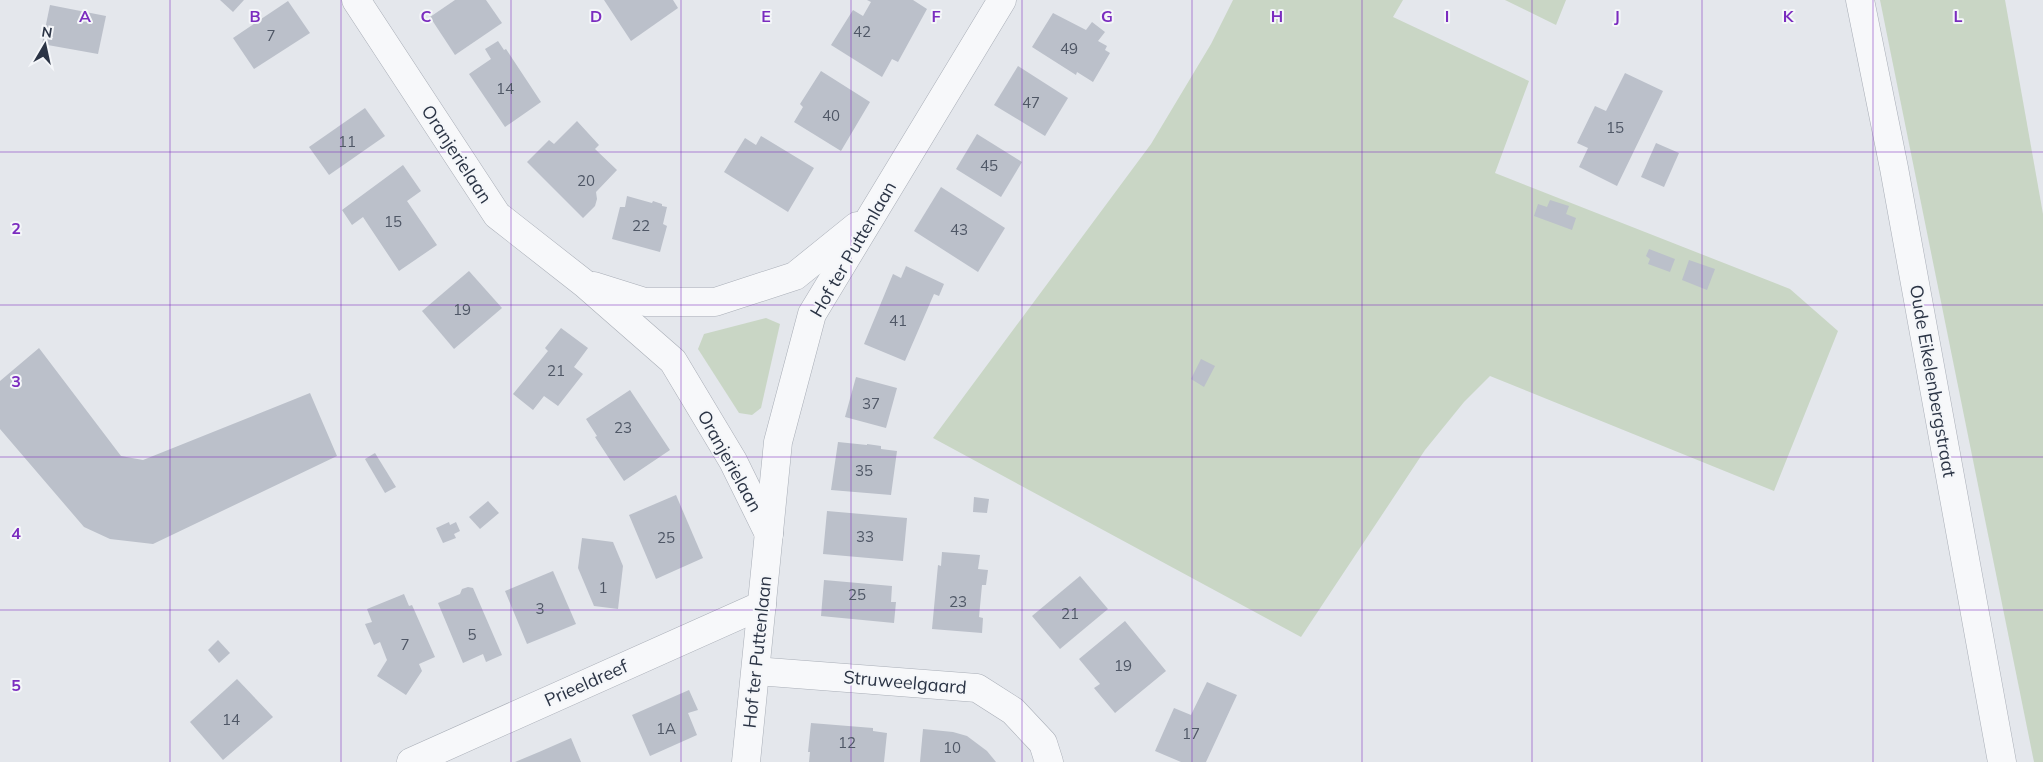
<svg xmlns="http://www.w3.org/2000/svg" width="2043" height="762" font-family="Mulish,sans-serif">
<rect width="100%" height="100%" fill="#e4e7ec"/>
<g fill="#c9d6c5">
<polygon points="1233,0 1403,0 1393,17 1529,81 1495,173 1790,289 1838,331 1774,491 1490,376 1464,402 1425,450 1301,637 933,438 1151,144 1211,44"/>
<polygon points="1505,0 1566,0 1556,25"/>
<polygon points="1880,0 2005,0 2043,214 2043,762 2034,762"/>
<polygon points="766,318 780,324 761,408 752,415 739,413 698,349 704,334"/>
</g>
<g fill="#bbc0ca">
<polygon points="220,0 244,0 233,12"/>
<polygon points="455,0 486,0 502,23 455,55 430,17"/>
<polygon points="604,0 673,0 678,8 631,41"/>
<polygon points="867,0 913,0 927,9 898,62 892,59 882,77 831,45 853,10 863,16 871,2"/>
<polygon points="288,1 310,33 254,69 233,38"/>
<polygon points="50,5 106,16 98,54 42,44"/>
<polygon points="1053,13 1086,30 1092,22 1105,32 1098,41 1107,46 1105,50 1110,53 1093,82 1077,72 1076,75 1032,47"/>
<polygon points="498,41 504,50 506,49 541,102 505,127 469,74 491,59 485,49"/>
<polygon points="1018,66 1068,98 1045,136 994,105"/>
<polygon points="821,71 870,102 841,151 794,122 803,107 800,104"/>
<polygon points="1625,73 1663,91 1617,186 1579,167 1588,148 1577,143 1595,106 1606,111"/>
<polygon points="365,108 385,136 329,175 309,147"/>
<polygon points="577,121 599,145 595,149 617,170 596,192 597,199 595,206 583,218 527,162 549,140 554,144"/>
<polygon points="977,134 1022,162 1001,197 956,169"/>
<polygon points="761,136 814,168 788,212 724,172 745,138 756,145"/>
<polygon points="1656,143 1679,153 1664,187 1641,177"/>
<polygon points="403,165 421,191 407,201 437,245 399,271 363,217 352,225 342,210"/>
<polygon points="941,187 1005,228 978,272 914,231"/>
<polygon points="627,196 652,203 653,201 662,204 662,206 667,207 663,224 667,226 660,252 612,239 620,207 625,207"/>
<polygon points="1550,200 1569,206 1566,214 1576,218 1572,230 1534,216 1538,204 1547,207"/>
<polygon points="1649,249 1675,259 1670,272 1648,264 1650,259 1646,256"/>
<polygon points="1689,260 1715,269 1707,290 1682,280"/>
<polygon points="906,266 944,284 939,296 934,294 905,361 864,344 893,274 901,278"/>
<polygon points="469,271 502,308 454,349 422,311"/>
<polygon points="561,328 588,348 574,367 583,374 558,406 544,396 533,410 513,394 548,351 545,348"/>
<polygon points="39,348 121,456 143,460 310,393 337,456 153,544 110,539 84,527 0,429 0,381"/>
<polygon points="1201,359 1215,366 1204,387 1191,379"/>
<polygon points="856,377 897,388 886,428 845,417"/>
<polygon points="630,390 670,450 624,481 595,437 597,436 586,419"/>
<polygon points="838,442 867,445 867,444 881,446 881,449 897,451 891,495 831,490"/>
<polygon points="375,453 396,487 385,493 365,459"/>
<polygon points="676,495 703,558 656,579 629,515"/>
<polygon points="974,497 989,499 987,513 973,512"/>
<polygon points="488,501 499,513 480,529 469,517"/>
<polygon points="827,511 907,518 903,561 823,554"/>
<polygon points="449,522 450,525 456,522 460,531 454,534 456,538 443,543 436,528"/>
<polygon points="582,538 613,542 623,566 618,609 594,606 578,568"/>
<polygon points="942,552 980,555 978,569 988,570 986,585 982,585 979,617 983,618 982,633 932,629 938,565 941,566"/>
<polygon points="553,571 576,624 527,644 505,591"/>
<polygon points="1080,576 1108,609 1060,649 1032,616"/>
<polygon points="824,580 892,586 891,602 896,602 894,623 821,616"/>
<polygon points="468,587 473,588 502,655 486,662 483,654 463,663 438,603 460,594 462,589"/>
<polygon points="404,594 409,606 412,605 435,657 419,664 422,671 406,695 377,676 387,660 380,642 374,645 365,624 372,622 367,609"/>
<polygon points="1125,621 1166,671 1115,713 1094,688 1100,684 1079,659"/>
<polygon points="218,640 230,653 219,663 208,650"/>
<polygon points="237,679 273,717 223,760 190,722"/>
<polygon points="1207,682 1237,695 1206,762 1181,762 1155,751 1174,708 1191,715"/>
<polygon points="689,690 698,710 688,713 697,735 650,756 632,715"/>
<polygon points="811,723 873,728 873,731 887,733 884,762 809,762 810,752 808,752"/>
<polygon points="923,729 953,732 967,736 987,751 996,762 920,762"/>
<polygon points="571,738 581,762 515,762 539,752"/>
</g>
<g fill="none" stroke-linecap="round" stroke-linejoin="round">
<g stroke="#a9aeb7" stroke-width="29">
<g id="minor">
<polyline points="356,0 497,215 585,284 673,361 733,461 769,534"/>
<polyline points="1860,0 1894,168 2002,762"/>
<polyline points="594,286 645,302 715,302 795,276 857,226"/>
<polyline points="756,671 977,688 1013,711 1043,743 1049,762"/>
<polyline points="411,762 762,605"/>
<polyline points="746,762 778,442 812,314 1002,0"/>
</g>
</g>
<use href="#minor" stroke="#f7f8fa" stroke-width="28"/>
</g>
<path fill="none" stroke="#7b2cbf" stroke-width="1" stroke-opacity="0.55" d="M170,0v762M341,0v762M511,0v762M681,0v762M851,0v762M1022,0v762M1192,0v762M1362,0v762M1532,0v762M1702,0v762M1873,0v762M0,152h2043M0,305h2043M0,457h2043M0,610h2043"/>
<g text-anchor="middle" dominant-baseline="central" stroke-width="4" stroke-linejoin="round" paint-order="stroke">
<g font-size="15" fill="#4f5766">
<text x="862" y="31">42</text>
<text x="271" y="35">7</text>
<text x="1069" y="48">49</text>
<text x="505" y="88">14</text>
<text x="1031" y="102">47</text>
<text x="831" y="115">40</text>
<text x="1615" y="127">15</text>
<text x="347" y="141">11</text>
<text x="989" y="165">45</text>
<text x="586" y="180">20</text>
<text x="393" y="221">15</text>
<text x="641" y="225">22</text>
<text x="959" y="229">43</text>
<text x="462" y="309">19</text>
<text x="898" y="320">41</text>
<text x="556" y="370">21</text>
<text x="871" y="403">37</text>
<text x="623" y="427">23</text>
<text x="864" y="470">35</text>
<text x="865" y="536">33</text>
<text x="666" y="537">25</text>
<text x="603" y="587">1</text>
<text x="857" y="594">25</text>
<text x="958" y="601">23</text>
<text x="540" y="608">3</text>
<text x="1070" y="613">21</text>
<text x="472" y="634">5</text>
<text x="405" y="644">7</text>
<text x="1123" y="665">19</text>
<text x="231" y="719">14</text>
<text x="666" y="728">1A</text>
<text x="1191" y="733">17</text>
<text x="847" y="742">12</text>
<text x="952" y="747">10</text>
</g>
<g font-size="18" fill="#2b3445" stroke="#f4f6f9">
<text transform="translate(457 154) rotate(57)">Oranjerielaan</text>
<text transform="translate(853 249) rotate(-60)">Hof ter Puttenlaan</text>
<text transform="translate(1933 381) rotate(80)">Oude Eikelenbergstraat</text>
<text transform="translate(730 461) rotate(61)">Oranjerielaan</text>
<text transform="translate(757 652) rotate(-84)">Hof ter Puttenlaan</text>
<text transform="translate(905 682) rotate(5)">Struweelgaard</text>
<text transform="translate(586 683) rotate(-24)">Prieeldreef</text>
</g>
</g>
<g font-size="16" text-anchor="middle" font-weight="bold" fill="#7b2cbf" stroke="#f4f6f9" stroke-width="4" stroke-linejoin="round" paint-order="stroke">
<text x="85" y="22">A</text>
<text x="255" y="22">B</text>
<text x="426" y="22">C</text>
<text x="596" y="22">D</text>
<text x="766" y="22">E</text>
<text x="936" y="22">F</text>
<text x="1107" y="22">G</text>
<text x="1277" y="22">H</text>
<text x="1447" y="22">I</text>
<text x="1617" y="22">J</text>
<text x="1788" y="22">K</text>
<text x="1958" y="22">L</text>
<text x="16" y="234">2</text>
<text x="16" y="387">3</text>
<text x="16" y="539">4</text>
<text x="16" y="691">5</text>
</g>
<g transform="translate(45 45) rotate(9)" stroke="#f4f6f9" stroke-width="4" paint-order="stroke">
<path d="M0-4L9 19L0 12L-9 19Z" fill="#2b3445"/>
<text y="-8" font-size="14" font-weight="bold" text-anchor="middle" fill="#2b3445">N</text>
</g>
</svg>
